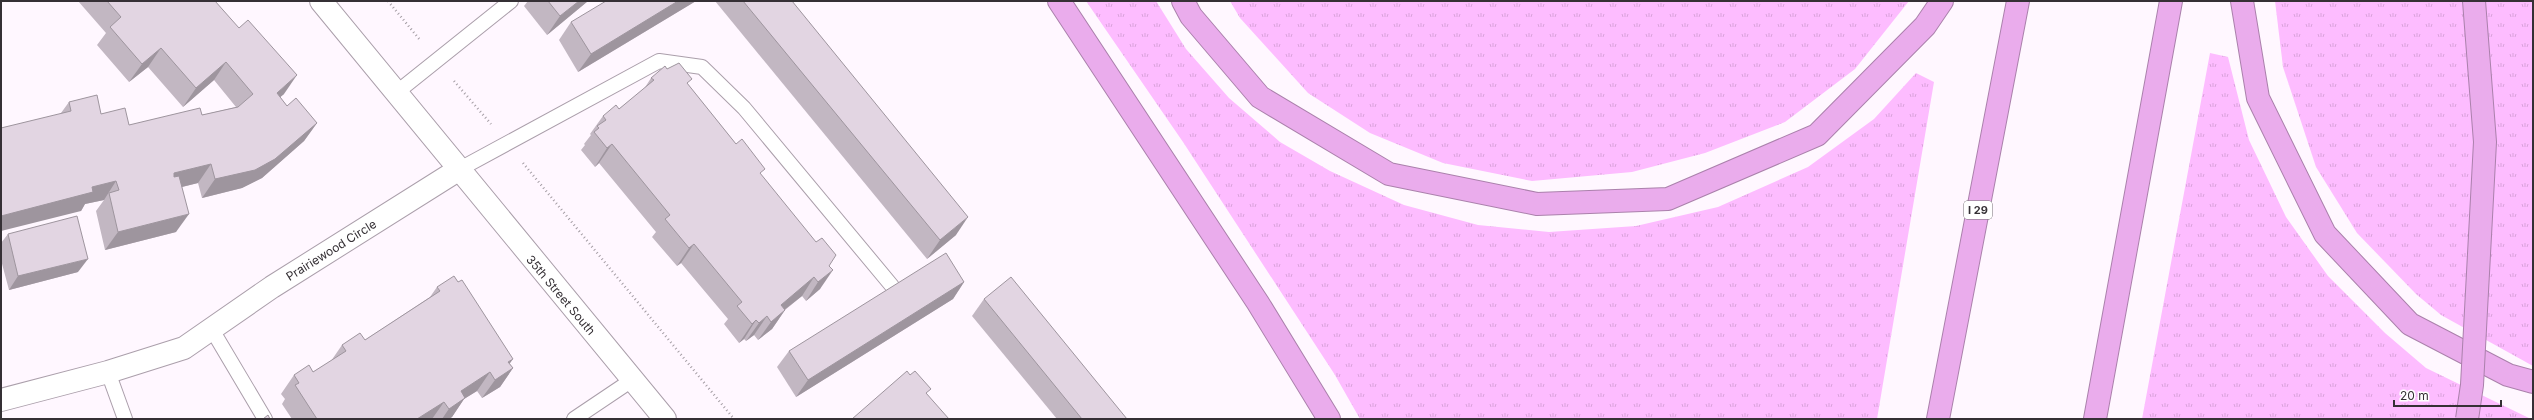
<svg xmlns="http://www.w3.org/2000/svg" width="2534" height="420" font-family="Inter,sans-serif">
<defs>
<pattern id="grass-tufts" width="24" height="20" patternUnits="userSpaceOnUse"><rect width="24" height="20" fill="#fdbcff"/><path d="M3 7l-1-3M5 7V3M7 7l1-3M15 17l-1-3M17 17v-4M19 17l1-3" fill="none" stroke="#d9a2db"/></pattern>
</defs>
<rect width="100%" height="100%" fill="#fff7ff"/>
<g fill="url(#grass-tufts)">
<polygon points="1086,1 1156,1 1186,49 1229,98 1280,142 1330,171 1404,205 1478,225 1549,232 1636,226 1718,207 1808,167 1874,119 1916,73 1934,82 1877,419 1360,419 1335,375 1183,142"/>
<polygon points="1230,1 1909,1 1855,69 1785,122 1705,153 1632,172 1532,181 1443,163 1370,133 1308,93 1240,18"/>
<polygon points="2275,1 2533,1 2533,366 2441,315 2416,294 2357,233 2316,167 2283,67"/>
<polygon points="2210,53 2228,57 2249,140 2286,217 2328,276 2385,333 2426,368 2531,419 2142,419"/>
</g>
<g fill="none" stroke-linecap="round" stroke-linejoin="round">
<g stroke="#ab9fab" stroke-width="16">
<g id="lane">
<polyline points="396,93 511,1"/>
<polyline points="458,170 659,61 702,67 744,108 892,286"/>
<polyline points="211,328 265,419"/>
<polyline points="108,372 125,419"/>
<polyline points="574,419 632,380"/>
</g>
</g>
<g stroke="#ab9fab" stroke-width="24">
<g id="street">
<polyline points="321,1 665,419"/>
<polyline points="1,400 108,372 184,348 272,287 458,170"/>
</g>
</g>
<g stroke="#ab81ac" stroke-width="24">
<g id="highway">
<polyline points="1059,1 1258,303 1329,419"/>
<polyline points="1183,1 1191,16 1260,97 1389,174 1537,204 1668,199 1817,135 1925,26 1942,1"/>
<polyline points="2242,1 2258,98 2325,234 2410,324 2508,375 2533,382"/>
<polyline points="1938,419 2018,1"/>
<polyline points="2095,419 2171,1"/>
</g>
</g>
<g stroke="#a49da4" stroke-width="2.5" stroke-dasharray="1 3" stroke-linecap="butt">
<polyline points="388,1 420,40"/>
<polyline points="454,81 491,124"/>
<polyline points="523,163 734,419"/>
</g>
<use href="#lane" stroke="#fff" stroke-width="14"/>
<use href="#street" stroke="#fff" stroke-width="22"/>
<use href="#highway" stroke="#eaacec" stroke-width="22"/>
<g stroke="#ab81ac" stroke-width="24" stroke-linecap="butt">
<polyline id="highway-bridge" points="2467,419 2472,385 2485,142 2474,1"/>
</g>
<use href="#highway-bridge" stroke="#eaacec" stroke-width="22"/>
</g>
<g fill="#c2b7c2">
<polygon points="78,1 215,1 284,94 280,97 287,106 317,123 304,141 262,178 242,188 202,198 198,183 182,187 176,232 105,250 96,211 104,200 85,204 81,211 61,113 69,102 101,114 129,125 202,115 236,107 214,80 183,107 148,67 129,82 97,45 106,33"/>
<polygon points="528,1 588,1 547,35 524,6"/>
<polygon points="696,1 578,72 559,40 571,22"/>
<polygon points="715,1 792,1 956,235 927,259"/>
<polygon points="667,69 688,85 761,175 829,266 820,289 806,301 802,296 785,310 772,329 758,340 754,335 746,341 744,339 739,343 724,324 728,319 681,263 677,266 652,237 656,232 599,163 595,167 581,150 585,145 584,144 591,135 590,134 603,116 619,109 644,89 651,78"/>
<polygon points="8,234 78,272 9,290 1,260 1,261 1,243"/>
<polygon points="964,282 953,299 796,397 777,367 789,351"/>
<polygon points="437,287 510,364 513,368 500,387 482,398 477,391 464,399 452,417 449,419 292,419 282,404 285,399 281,394 294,375 313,372 331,361 342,345 365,340 430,297"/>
<polygon points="984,299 1127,419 1057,419 972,316"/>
</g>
<g fill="#9e959e">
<polygon points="579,1 588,1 547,35 560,16"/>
<polygon points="678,1 696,1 578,72 591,54"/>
<polygon points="161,48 148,67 129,82 142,64"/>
<polygon points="226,62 214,80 183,107 196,88"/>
<polygon points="297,75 284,94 264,111 277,93"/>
<polygon points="317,123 304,141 262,178 242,188 202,198 215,179"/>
<polygon points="612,144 599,163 595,167 607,148"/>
<polygon points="211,164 198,183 161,192 174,173"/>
<polygon points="116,181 104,200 85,204 81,211 1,231 1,216 92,187"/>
<polygon points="189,214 176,232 105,250 118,232"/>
<polygon points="968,217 956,235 927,259 940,240"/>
<polygon points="694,244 681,263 677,266 689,248"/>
<polygon points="88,259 78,272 9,290 18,276"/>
<polygon points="833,270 820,289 806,301 818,282"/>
<polygon points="814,277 802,296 770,321 781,305"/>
<polygon points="964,282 953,299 796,397 808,380"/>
<polygon points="785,310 772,329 758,340 771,322"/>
<polygon points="767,316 754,335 746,341 759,323"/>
<polygon points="756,320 744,339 739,343 752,324"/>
<polygon points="513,359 501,376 513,368 500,387 482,398 508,362"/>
<polygon points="490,372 477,391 464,399 452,417 449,419 442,419 461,391"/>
<polygon points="444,402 432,419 417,419"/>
</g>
<g fill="#e2d5e2" stroke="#9e959e">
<polygon points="107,1 215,1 239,28 248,20 297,75 277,93 287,106 296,98 317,123 275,159 255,170 215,179 211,164 174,173 174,177 179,176 189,214 118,232 109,193 119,190 116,181 92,187 93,192 1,216 1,128 71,111 69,102 97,95 101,114 125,108 129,125 200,108 202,115 238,107 253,94 226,62 196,88 161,48 142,64 110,27 121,17"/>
<polygon points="548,1 579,1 560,16"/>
<polygon points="606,1 678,1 591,54 571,22"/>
<polygon points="743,1 792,1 968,217 940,240"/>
<polygon points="679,63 692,79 687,83 736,144 742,139 765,169 760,173 816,242 822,238 836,255 829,266 833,270 818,282 814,277 781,305 785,310 771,322 767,316 759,323 756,320 752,324 737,306 742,302 694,244 689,248 665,219 670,215 612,144 607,148 594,132 599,128 597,126 606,120 603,116 616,105 619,109 654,80 651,78 665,66 667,69"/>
<polygon points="77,216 88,259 18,276 8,234"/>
<polygon points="946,253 964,282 808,380 789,351"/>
<polygon points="454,276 458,282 462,280 513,359 508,362 513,368 495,380 490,372 461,391 465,398 449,409 444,402 417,419 317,419 295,385 299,383 294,375 309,365 313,372 346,351 342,345 360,333 365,340 440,291 437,287"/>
<polygon points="1011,277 1127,419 1082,419 984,299"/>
<polygon points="907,371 910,375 915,371 931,389 926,393 949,419 852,419"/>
<polygon points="268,415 270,419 263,419"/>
</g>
<g text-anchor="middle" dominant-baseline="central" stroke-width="3.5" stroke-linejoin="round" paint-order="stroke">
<rect fill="#fff" stroke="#726e72" stroke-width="1" x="1964" y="201" width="28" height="18" rx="3"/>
<g font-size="11" font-weight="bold" fill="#353035">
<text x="1978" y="210">I 29</text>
</g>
<g font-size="12" fill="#353035" stroke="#fff">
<text transform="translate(331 250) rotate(-32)">Prairiewood Circle</text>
<text transform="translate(561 295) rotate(50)">35th Street South</text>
</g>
</g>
<rect width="2534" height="420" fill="none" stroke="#353035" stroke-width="4"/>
<path d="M2394 400v6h107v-6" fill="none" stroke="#353035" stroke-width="2"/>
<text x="2400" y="400" font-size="12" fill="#353035" stroke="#ffffff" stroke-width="3" paint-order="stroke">20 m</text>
</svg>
